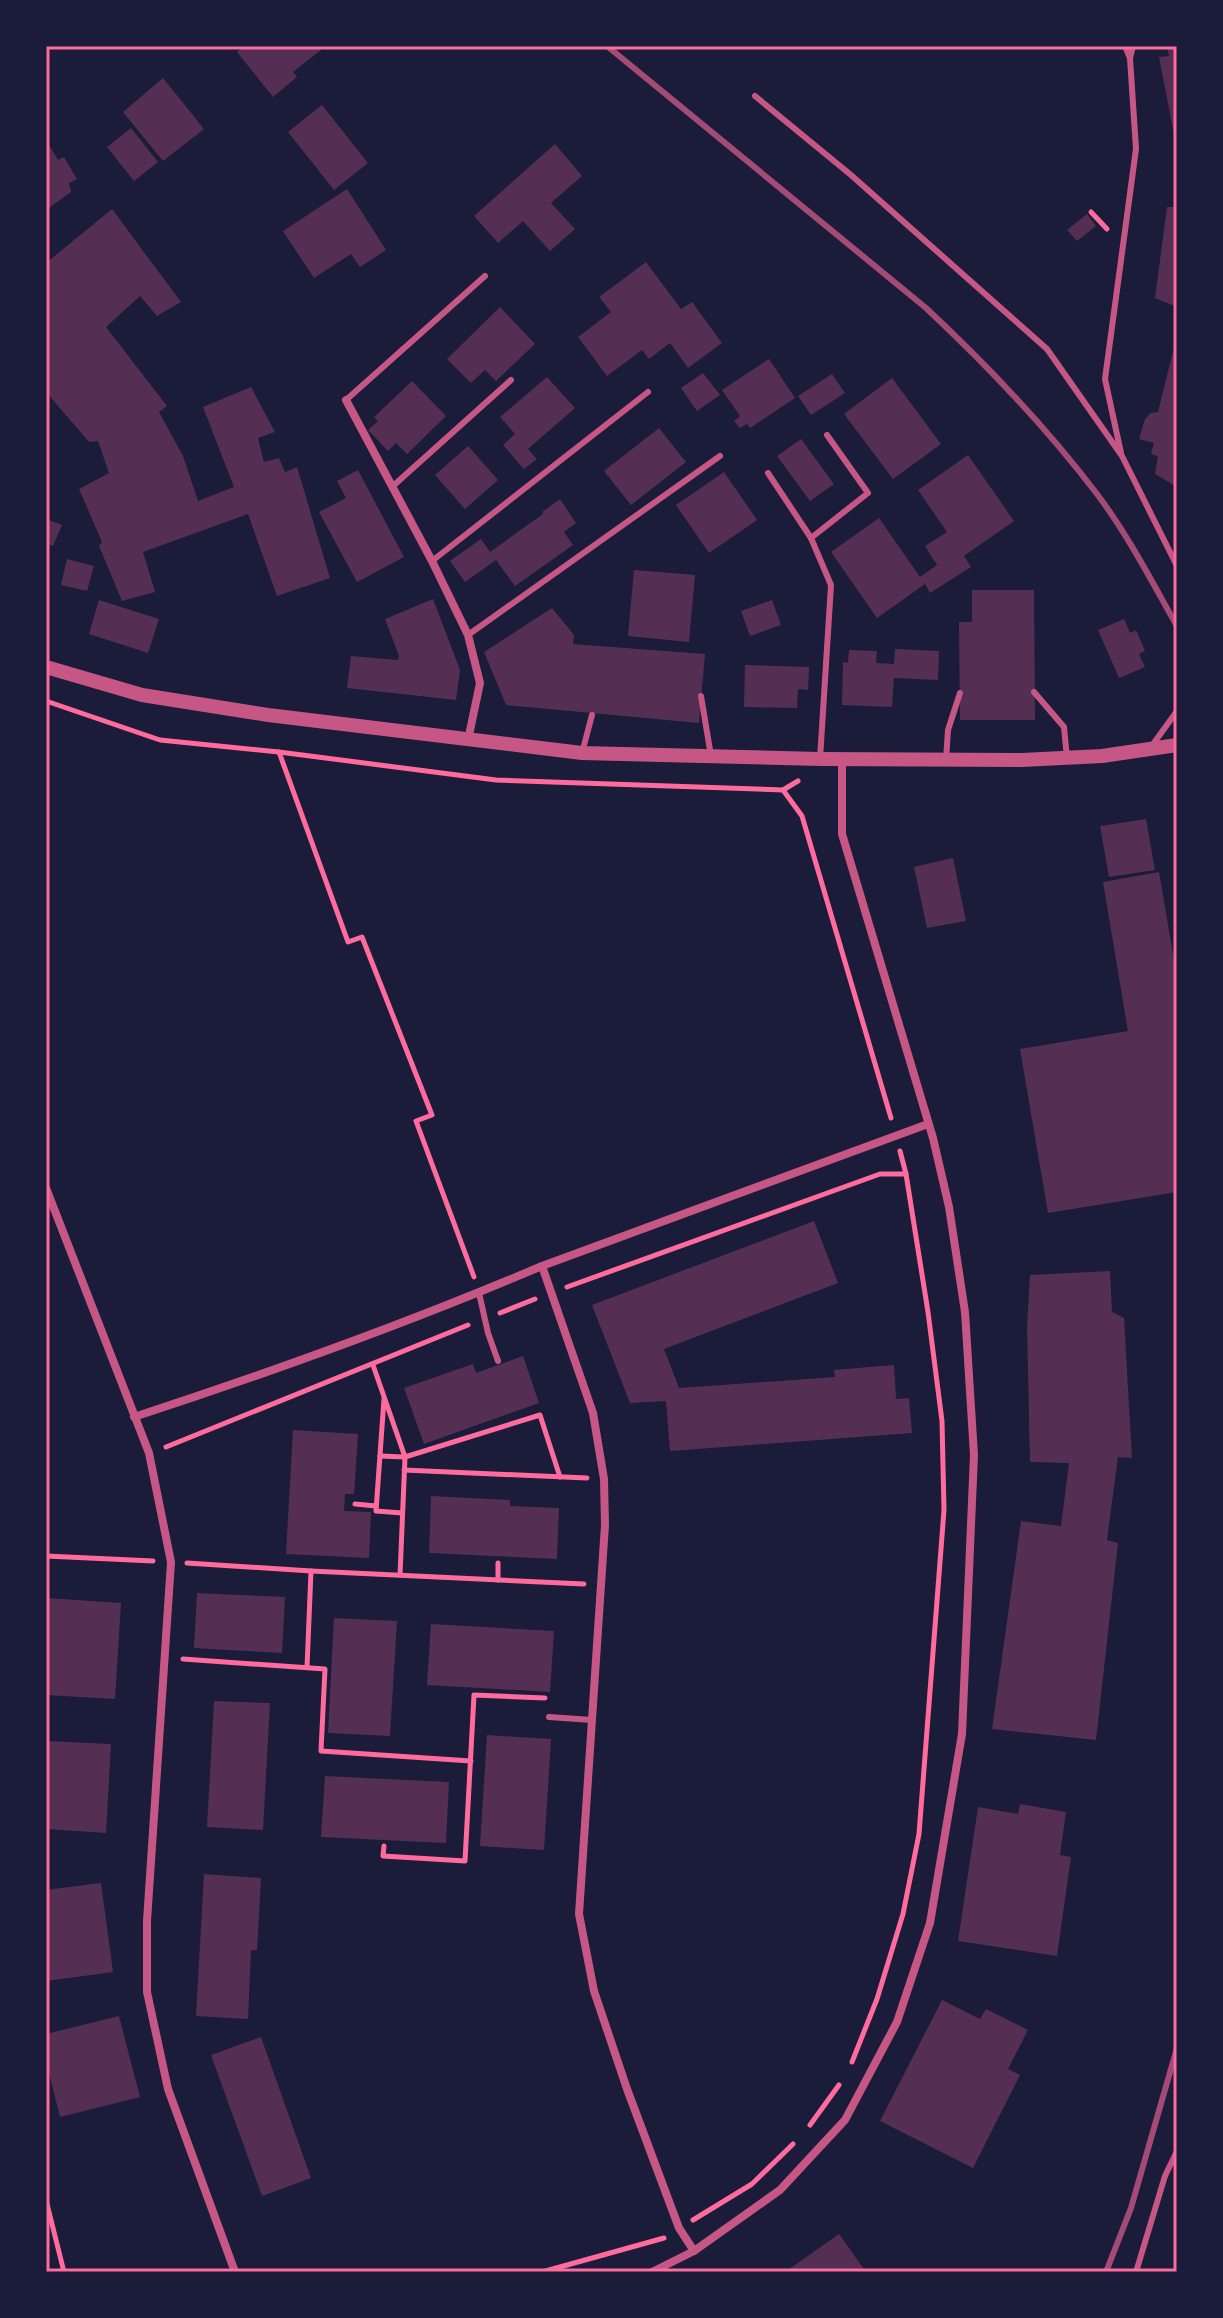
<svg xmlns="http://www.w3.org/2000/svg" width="1223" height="2318" font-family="Helvetica,sans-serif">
<rect width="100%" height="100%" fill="#1b1b3a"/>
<g fill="#542f53">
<polygon points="245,46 326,46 293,72 297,77 273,97 237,52"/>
<polygon points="1167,46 1177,46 1177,150 1159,57 1169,56"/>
<polygon points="163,78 204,129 163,161 123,112"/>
<polygon points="322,105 368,163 334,190 288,132"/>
<polygon points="131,128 158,162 134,181 107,147"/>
<polygon points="46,140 58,160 64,157 77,179 69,183 71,192 46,210"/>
<polygon points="555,144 582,176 551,203 575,229 550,251 523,221 498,243 474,216"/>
<polygon points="347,189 386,250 360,267 351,254 314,278 283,231"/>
<polygon points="1167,207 1177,207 1177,307 1155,298"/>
<polygon points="112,209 181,302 157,316 140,296 106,327 167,406 159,412 183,456 198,501 234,487 203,407 251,387 275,432 258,438 264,462 279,458 285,472 297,467 330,578 277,596 248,514 143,552 155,592 122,601 99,546 102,542 79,489 109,473 98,441 89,442 46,392 46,263"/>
<polygon points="1087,214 1096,226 1077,241 1067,230"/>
<polygon points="646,262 681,309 692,302 722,343 688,368 670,343 649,359 642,350 607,376 578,337 611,312 599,297"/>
<polygon points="500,307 535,344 496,381 485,370 471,383 447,359"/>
<polygon points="1176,339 1177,339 1177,487 1155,474 1158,456 1151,454 1154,443 1139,439 1145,419 1151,413 1158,412"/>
<polygon points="769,359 795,398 750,428 747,424 740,428 734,421 740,416 722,390"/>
<polygon points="703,373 720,395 697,411 681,388"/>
<polygon points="832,374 845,393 811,415 798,396"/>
<polygon points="547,377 575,408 528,449 537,459 524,469 503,445 515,434 500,417"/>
<polygon points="892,378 941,444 893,479 844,414"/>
<polygon points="412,381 446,416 407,454 396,443 388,451 368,430 378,421 374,417"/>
<polygon points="659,428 686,462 631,505 604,471"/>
<polygon points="801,439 834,484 810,501 777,456"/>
<polygon points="468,446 498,480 465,509 435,475"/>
<polygon points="968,455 1014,521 964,556 971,567 930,593 925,584 877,618 831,552 879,518 920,577 937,565 925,546 947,532 918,490"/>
<polygon points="358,470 404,557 357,582 319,512 346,498 337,481"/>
<polygon points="724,472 757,520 709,553 676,505"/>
<polygon points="560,499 576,523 564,532 573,545 515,586 496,560 465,582 450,561 481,539 490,552 543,514 542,512"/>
<polygon points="46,519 62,525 53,546 46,543"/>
<polygon points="67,559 94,566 87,591 61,585"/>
<polygon points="634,570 695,575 689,642 628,636"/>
<polygon points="972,590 1034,590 1035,720 960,720 959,622 972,622"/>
<polygon points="433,599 460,670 456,700 347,688 351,656 398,660 399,656 385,619"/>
<polygon points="99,600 159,619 148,653 89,634"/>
<polygon points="772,600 781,625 750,636 741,611"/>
<polygon points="552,608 574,635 573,644 705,654 699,723 506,705 484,652"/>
<polygon points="1124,619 1130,633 1136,630 1145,651 1139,654 1145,667 1119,678 1098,630"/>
<polygon points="895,649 939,651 938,680 894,678 892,707 842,705 843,662 848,663 849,650 877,651 876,663 894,664"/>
<polygon points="745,665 809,667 808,690 798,689 797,708 744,707"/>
<polygon points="1146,819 1155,870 1109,877 1100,826"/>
<polygon points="953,858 966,921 927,928 914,867"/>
<polygon points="1159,872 1177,977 1177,1192 1048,1213 1020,1049 1128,1031 1103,882"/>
<polygon points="814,1221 838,1283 664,1349 679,1388 835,1377 834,1370 894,1365 896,1399 909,1398 912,1433 670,1451 666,1401 630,1403 592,1305"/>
<polygon points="1110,1271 1112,1312 1124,1318 1132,1458 1118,1457 1107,1540 1118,1543 1096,1740 992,1729 1021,1521 1061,1526 1069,1463 1030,1462 1027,1327 1030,1275"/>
<polygon points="523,1356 539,1403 424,1444 404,1388 473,1364 476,1373"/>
<polygon points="293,1430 358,1434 354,1494 345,1494 344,1511 371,1512 369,1558 286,1554"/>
<polygon points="431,1496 510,1500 510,1506 559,1508 557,1559 429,1553"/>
<polygon points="197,1593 285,1597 282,1653 194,1648"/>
<polygon points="46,1598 121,1603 115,1699 46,1695"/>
<polygon points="334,1618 397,1621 390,1736 328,1733"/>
<polygon points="431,1624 554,1631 550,1692 427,1685"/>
<polygon points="214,1701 270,1703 263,1830 207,1827"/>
<polygon points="487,1735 551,1739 544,1850 480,1846"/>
<polygon points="46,1741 111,1744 106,1833 46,1829"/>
<polygon points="325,1776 449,1782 446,1843 321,1837"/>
<polygon points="1020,1804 1066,1812 1060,1855 1071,1857 1057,1956 958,1941 978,1807 1018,1814"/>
<polygon points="204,1874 261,1878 257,1950 251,1950 248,2019 196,2016"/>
<polygon points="101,1883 113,1972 46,1981 46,1890"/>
<polygon points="942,2000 980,2019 986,2009 1028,2030 1008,2069 1020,2075 973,2168 880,2121"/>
<polygon points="119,2016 140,2097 60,2117 46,2061 46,2034"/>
<polygon points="261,2037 311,2178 262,2196 211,2055"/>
<polygon points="839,2234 866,2272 785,2272"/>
</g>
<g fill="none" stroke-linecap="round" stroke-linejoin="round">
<g stroke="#ff6b9d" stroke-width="5">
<polyline points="1091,212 1107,229"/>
<polyline points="46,701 160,740 279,752 496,780 783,790 798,781"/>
<polyline points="279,752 348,942 362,937 432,1115 416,1121 474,1277"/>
<polyline points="783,790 802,816 891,1118"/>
<polyline points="567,1287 880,1174 906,1174"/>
<polyline points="500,1313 535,1299"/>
<polyline points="373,1365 405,1457 400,1575"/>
<polyline points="384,1399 376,1511 402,1513"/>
<polyline points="166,1447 468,1325"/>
<polyline points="380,1456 405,1457 540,1415 560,1477"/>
<polyline points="404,1470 587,1478"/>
<polyline points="355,1504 376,1506"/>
<polyline points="46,1556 153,1561"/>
<polyline points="187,1563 311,1571 584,1584"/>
<polyline points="498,1580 498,1563"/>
<polyline points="183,1659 325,1669 321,1751 471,1761"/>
<polyline points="307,1667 311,1571"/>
<polyline points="384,1846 383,1856 465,1861 474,1695 545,1698"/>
<polyline points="852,2062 877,1999 903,1914 919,1834 944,1510 942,1421 928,1312 906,1174 900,1151"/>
<polyline points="810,2125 839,2085"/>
<polyline points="46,2200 64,2272"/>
<polyline points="693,2220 752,2184 793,2144"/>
<polyline points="542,2272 664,2238"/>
</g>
<g stroke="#c65784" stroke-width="6">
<polyline points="1130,58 1133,46"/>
<polyline points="755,96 851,175 1047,349 1122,456 1177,566"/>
<polyline points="346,400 485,276"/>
<polyline points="1121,453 1105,379 1136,149 1130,58 1125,46"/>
<polyline points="768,473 811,538"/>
<polyline points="393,486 511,380"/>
<polyline points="432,561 648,392"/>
<polyline points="468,635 720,456"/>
<polyline points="1034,692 1064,727 1067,758"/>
<polyline points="701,696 711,756"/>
<polyline points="1151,747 1177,711"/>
<polyline points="582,753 592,715"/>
<polyline points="820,759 831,585 811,538 868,493 827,435"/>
<polyline points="946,760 948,730 960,693"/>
<polyline points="479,1293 488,1333 498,1361"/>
<polyline points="549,1717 592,1720"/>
<polyline points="1136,2272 1165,2176 1177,2151"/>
</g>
<g stroke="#c65784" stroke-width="8">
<polyline points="346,400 432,561 468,635 480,683 468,740"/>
<polyline points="46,1188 149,1453 171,1562 147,1921 147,1992 168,2089 235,2272"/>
<polyline points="542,1266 593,1413 604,1479 605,1525 579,1914 594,1991 627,2089 679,2228 694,2251"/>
<path d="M134,1417c138,-45 274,-94 408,-151l386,-142"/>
<polyline points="652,2272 694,2251 780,2190 845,2120 897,2022 930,1923 962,1734 974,1455 965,1312 949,1207 933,1138 842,834 842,759"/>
</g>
<polyline stroke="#c65784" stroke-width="14" points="46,667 142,695 268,715 582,753 820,759 1022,760 1102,756 1177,745"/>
<g stroke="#a44b75" stroke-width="6">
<path d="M607,46l319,262c62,58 120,119 171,186 31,41 55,88 80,132"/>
<polyline points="1106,2272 1131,2208 1177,2048"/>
</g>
</g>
<rect width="1223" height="2318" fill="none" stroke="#1b1b3a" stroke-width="96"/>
<rect x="48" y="48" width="1127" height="2222" fill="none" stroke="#ff6b9d" stroke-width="3"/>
</svg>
